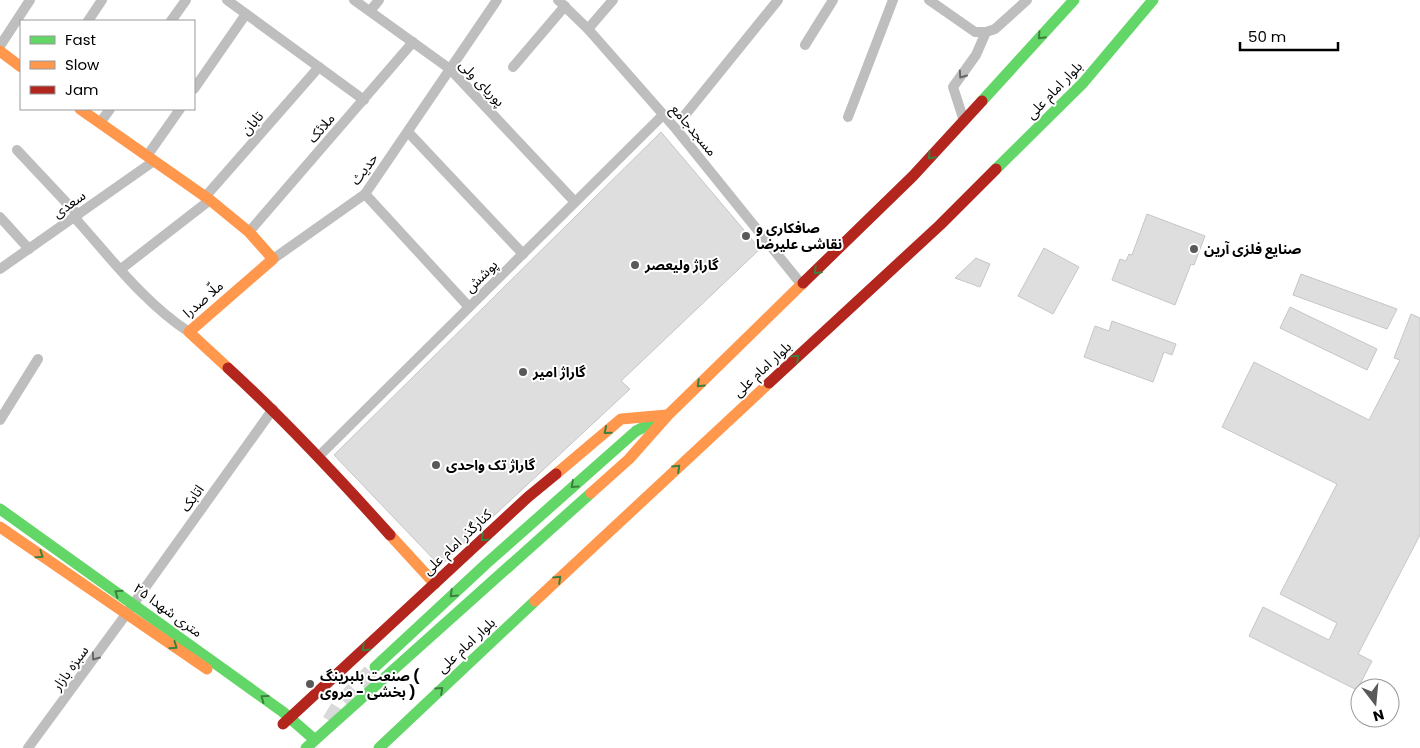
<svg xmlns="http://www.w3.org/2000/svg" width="1420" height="748" viewBox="0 0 1420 748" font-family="Poppins,'Noto Sans Arabic',sans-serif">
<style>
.building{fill:#dedede;stroke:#c6c6c6}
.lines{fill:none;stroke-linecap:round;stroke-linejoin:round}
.primary-tunnel{stroke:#d9d9d9;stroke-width:16;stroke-dasharray:16 8;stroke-linecap:butt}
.street{stroke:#bebebe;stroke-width:10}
.fast{stroke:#63d668;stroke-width:11}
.slow{stroke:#ff974d;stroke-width:11}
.jam{stroke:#b3261e;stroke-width:11}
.oneway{stroke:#3b803e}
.oneway2{stroke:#686868}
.poi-dot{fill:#595959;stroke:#fff;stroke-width:2}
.labels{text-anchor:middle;stroke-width:4;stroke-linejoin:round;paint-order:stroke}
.street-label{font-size:14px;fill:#000;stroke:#fff}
.poi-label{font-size:14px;font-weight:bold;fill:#000;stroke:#fff;text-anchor:start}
</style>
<rect width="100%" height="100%" fill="#fff"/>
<g class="building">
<polygon points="661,132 760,249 621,381 630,389 440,566 334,455"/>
<polygon points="1147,214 1205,236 1194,265 1191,264 1175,305 1112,280 1120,259 1126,261 1129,254 1132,255"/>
<polygon points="1044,248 1079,267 1053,314 1018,296"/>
<polygon points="976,258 990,264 980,287 955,278"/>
<polygon points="1301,274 1397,309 1387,329 1293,295"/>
<polygon points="1290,307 1377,349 1367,370 1280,328"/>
<polygon points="1411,314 1420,318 1420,535 1358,654 1372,661 1357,690 1249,636 1263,607 1329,640 1337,623 1280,594 1337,484 1222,427 1254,362 1369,420 1400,360 1394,358"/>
<polygon points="1112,321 1176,344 1172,355 1164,352 1153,382 1084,357 1095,326 1109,331"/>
</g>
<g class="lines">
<polyline class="primary-tunnel" points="330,721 339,706 375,667"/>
<g class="street">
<polyline points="227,0 364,100"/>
<polyline points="354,0 450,69 575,202"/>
<polyline points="558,0 588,29 676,129 802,285"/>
<polyline points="929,0 975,32 986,32 995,29 1027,0"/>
<polyline points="370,11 379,0"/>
<polyline points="88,21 102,0"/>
<polyline points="171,21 186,0"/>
<polyline points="588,29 613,0"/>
<polyline points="805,45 833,0"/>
<polyline points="0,46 30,0"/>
<polyline points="513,67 565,6"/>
<polyline points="194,89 246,14"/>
<polyline points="685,115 778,0"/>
<polyline points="848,117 893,0"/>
<polyline points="964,121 953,87 976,55 986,32"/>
<polyline points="100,123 110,109"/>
<polyline points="408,132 523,254"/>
<polyline points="17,150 78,215"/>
<polyline points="147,156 180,109"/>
<polyline points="365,194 469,307"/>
<polyline points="205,197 319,67"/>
<polyline points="0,217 29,249"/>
<path d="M 74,217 C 110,257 144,303 189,332"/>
<polyline points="249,232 413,42"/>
<polyline points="273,259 365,194 497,0"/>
<polyline points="0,269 154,161"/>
<polyline points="121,269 210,200"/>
<polyline points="0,420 38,359"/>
<polyline points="319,456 663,115"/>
<polyline points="28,748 127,613 273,409"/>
</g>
<g class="fast">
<polyline points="982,101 1074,0"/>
<polyline points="996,169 1083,83 1153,0"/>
<polyline points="0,509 283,712 315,740"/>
<polyline points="375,667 487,563 636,431 664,417"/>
<polyline points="306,748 591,493"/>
<polyline points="379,748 535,601"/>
</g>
<g class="slow">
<polyline points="0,51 21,67"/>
<polyline points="80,109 210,200 249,232 273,259 189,332 228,368"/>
<polyline points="556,474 621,419 667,415"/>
<polyline points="591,493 629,459 668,415 803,283"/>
<polyline points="0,527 207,669"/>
<polyline points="390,535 435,584"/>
<polyline points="535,601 769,383"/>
</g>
<g class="jam">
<polyline points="803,283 913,176 982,101"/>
<path d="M 228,368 C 286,421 338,477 390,535"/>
<polyline points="769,383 940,225 996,169"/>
<polyline points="283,724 528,497 556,474"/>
</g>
</g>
<defs><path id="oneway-chevron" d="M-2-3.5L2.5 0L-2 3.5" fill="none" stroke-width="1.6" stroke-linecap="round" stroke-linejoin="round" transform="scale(1.25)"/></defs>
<g class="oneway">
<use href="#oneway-chevron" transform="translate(1041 36) rotate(133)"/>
<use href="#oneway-chevron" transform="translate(931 156) rotate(133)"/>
<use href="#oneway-chevron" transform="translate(817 271) rotate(135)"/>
<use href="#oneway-chevron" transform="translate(796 358) rotate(-43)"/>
<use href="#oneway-chevron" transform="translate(700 384) rotate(136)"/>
<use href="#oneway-chevron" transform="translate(607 431) rotate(140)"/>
<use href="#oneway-chevron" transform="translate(677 468) rotate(-43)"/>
<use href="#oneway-chevron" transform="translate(574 485) rotate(138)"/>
<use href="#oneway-chevron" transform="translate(484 538) rotate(137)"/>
<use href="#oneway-chevron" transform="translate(40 555) rotate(34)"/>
<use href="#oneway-chevron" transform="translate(558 579) rotate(-43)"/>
<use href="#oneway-chevron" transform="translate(118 593) rotate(-145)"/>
<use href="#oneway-chevron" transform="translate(453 594) rotate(136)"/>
<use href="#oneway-chevron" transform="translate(174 646) rotate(35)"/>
<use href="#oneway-chevron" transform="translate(365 648) rotate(137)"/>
<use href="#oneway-chevron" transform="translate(440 690) rotate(-42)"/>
<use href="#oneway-chevron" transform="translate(264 698) rotate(-144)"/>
</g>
<g class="oneway2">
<use href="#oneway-chevron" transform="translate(962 75) rotate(125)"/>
<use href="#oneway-chevron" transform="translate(95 657) rotate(126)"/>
</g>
<g class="poi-dot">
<circle cx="746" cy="236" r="5"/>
<circle cx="1194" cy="249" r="5"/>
<circle cx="635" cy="265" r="5"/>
<circle cx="523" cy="372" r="5"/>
<circle cx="436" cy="465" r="5"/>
<circle cx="310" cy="684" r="5"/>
</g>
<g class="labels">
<g class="street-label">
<text transform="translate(482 83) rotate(46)" y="5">پوریای ولی</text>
<text transform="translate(1054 90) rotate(-46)" y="5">بلوار امام علی</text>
<text transform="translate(252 123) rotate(-49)" y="5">تابان</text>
<text transform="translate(321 128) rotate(-49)" y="5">ملائک</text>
<text transform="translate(694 130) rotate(50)" y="5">مسجدجامع</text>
<text transform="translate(364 169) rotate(-53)" y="5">حدیث</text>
<text transform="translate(69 204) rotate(-35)" y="5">سعدی</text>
<text transform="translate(481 276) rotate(-45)" y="5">پوشش</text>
<text transform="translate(203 299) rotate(-41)" y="5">ملّا صدرا</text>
<text transform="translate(762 369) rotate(-43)" y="5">بلوار امام علی</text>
<text transform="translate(192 498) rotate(-54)" y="5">اتابک</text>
<text transform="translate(457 542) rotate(-43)" y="5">کنارگذر امام علی</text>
<text transform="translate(168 610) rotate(36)" y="5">۲۵ متری شهدا</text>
<text transform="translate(466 645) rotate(-43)" y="5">بلوار امام علی</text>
<text transform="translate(70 668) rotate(-54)" y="5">سبزه بازار</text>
</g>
<g class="poi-label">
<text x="756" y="233">صافکاری و<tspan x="756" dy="16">نقاشی عليرضا</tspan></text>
<text x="1204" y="254">صنایع فلزی آرین</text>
<text x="645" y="270">گاراژ ولیعصر</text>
<text x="533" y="377">گاراژ امیر</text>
<text x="446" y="470">گاراژ تک واحدی</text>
<text x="320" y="681">صنعت بلبرینگ (<tspan x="320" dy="16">بخشی - مروی )</tspan></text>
</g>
</g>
<rect x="20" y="20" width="175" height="90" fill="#ffffff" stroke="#999999"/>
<rect x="30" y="36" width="25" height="8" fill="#63d668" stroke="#999999"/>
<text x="65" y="45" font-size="15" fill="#000000">Fast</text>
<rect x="30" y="61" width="25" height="8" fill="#ff974d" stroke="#999999"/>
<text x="65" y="70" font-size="15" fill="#000000">Slow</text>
<rect x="30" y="86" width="25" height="8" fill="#b3261e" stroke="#999999"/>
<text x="65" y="95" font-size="15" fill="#000000">Jam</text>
<g transform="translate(1375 703) rotate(164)"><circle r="24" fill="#ffffff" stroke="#999999"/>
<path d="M0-4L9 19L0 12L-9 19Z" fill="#595959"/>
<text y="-8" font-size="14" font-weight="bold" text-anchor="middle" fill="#000000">N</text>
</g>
<path d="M1240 42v8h98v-8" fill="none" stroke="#000000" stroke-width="2.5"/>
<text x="1248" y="42" font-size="15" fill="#000000" stroke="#ffffff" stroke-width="4" paint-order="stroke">50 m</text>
</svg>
